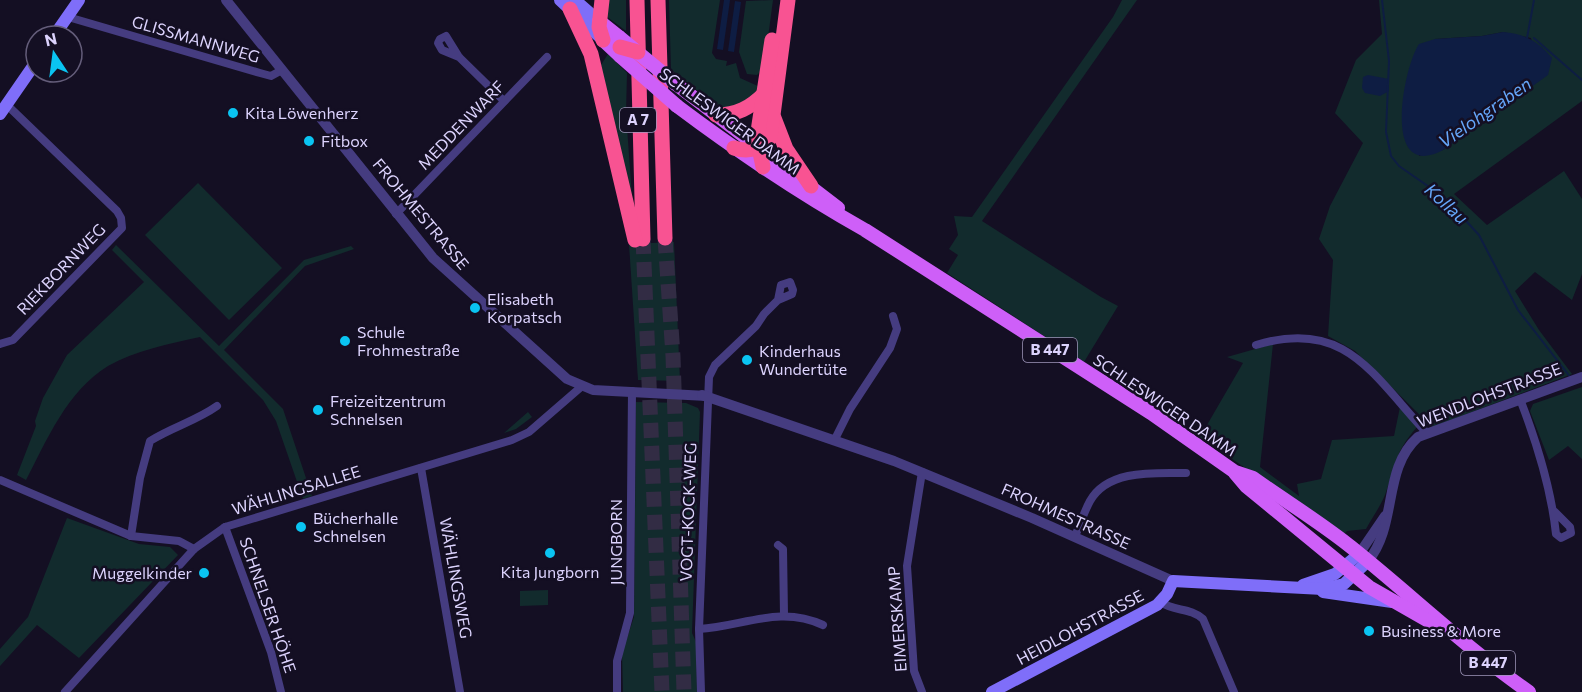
<svg xmlns="http://www.w3.org/2000/svg" width="1582" height="692" viewBox="0 0 1582 692" font-family="Commissioner,sans-serif">
<style>
.green{fill:#122b2d;fill-rule:evenodd}
.water{fill:#0e1d43}
.lines{fill:none;stroke-linecap:round;stroke-linejoin:round}
.stream{stroke:#0e1d43;stroke-width:2}
.motorway-tunnel{stroke:#322c44;stroke-width:15;stroke-dasharray:15 8;stroke-linecap:butt}
.minor{stroke:#453c80;stroke-width:8}
.tertiary{stroke:#453c80;stroke-width:10}
.secondary{stroke:#7f6ef9;stroke-width:12}
.primary{stroke:#ce5ff8;stroke-width:14}
.motorway{stroke:#f85392;stroke-width:15}
.primary-bridge{stroke:#ce5ff8;stroke-width:14}
.motorway-bridge{stroke:#f85392;stroke-width:15}
.poi-dot{fill:#0ac4f2;stroke:#140f23;stroke-width:2}
.labels{text-anchor:middle;stroke-width:5;stroke-linejoin:round;paint-order:stroke}
.shield{fill:#140f23;stroke:#a098bc;stroke-width:1.5}
.shield-label{font-size:15px;font-weight:bold;fill:#dcd3fd}
.street-label{font-size:16px;fill:#dcd3fd;stroke:#140f23}
.poi-label{font-size:16px;fill:#dcd3fd;stroke:#140f23;text-anchor:start}
.water-label{font-size:18px;font-style:italic;fill:#65a6f9;stroke:#140f23}
</style>
<rect width="100%" height="100%" fill="#140f23"/>
<g class="green">
<polygon points="608,0 626,0 626,31 606,16"/>
<polygon points="669,0 720,0 712,53 716,59 727,61 726,66 736,63 740,78 760,87 745,105 723,108 717,106 671,70"/>
<polygon points="773,0 764,68 757,75 747,74 739,52 746,1"/>
<polygon points="1122,0 1137,0 982,221 1101,297 1118,306 1084,362 947,273 958,255 949,249 958,235 954,216 972,217 1113,17"/>
<path d="M 1379,0 L 1582,0 L 1582,101 L 1454,194 L 1487,225 L 1564,171 L 1582,199 L 1582,274 L 1572,300 L 1535,272 L 1515,291 L 1539,330 L 1572,374 L 1432,427 L 1355,351 L 1328,336 L 1333,260 L 1319,239 L 1330,206 L 1363,143 L 1335,113 L 1356,60 L 1382,34 ZM 1503,32 L 1531,38 L 1540,80 L 1443,150 L 1419,156 L 1435,39 L 1482,36 Z"/>
<polygon points="608,54 627,73 626,113 633,211 601,65"/>
<polygon points="198,183 282,268 229,320 145,235"/>
<polygon points="674,242 680,381 638,380 629,244"/>
<path d="M 116,245 L 219,346 L 304,260 L 351,246 L 354,249 L 305,266 L 224,350 L 283,409 L 312,496 L 303,499 L 276,421 L 263,400 L 200,337 C 169,344 136,350 108,366 C 67,391 47,440 26,480 L 17,475 L 36,426 L 35,421 L 43,398 L 67,355 L 144,282 L 112,250 Z"/>
<path d="M 1273,344 L 1260,467 L 1299,496 L 1297,484 L 1321,479 L 1332,440 L 1394,436 L 1400,407 L 1417,427 C 1394,453 1396,465 1385,495 C 1380,507 1372,518 1366,529 L 1347,531 L 1343,535 L 1200,437 L 1243,363 L 1227,357 Z"/>
<polygon points="1582,387 1582,459 1568,446 1549,460 1530,411 1533,404"/>
<polygon points="636,402 686,403 698,408 700,412 692,633 696,642 697,692 623,692 622,653 634,617"/>
<polygon points="528,412 532,417 516,429 504,433"/>
<polygon points="67,518 139,544 170,547 178,555 79,658 37,625 0,666 0,649 28,617"/>
<polygon points="548,590 548,605 520,606 520,591"/>
</g>
<g class="water">
<polygon points="724,0 730,0 723,50 717,49"/>
<polygon points="735,1 741,2 734,52 728,51"/>
<path d="M 1503,32 C 1525,34 1538,41 1552,58 L 1548,75 L 1443,150 C 1381,183 1403,68 1419,44 L 1435,39 L 1482,36 Z"/>
<polygon points="1368,75 1389,79 1389,91 1380,96 1365,93 1362,88 1363,77"/>
</g>
<g class="lines">
<g class="stream">
<polyline points="1382,0 1389,61 1386,132 1391,156 1399,166 1445,198 1479,235 1518,310 1571,378"/>
<polyline points="1527,38 1534,0"/>
<polyline points="1534,38 1582,80"/>
</g>
<g class="motorway-tunnel">
<polyline points="665,238 673,356 684,692"/>
<polyline points="643,239 662,692"/>
</g>
<g class="minor">
<polyline points="68,17 260,73 271,76 282,70"/>
<polyline points="459,57 442,50 438,43 440,39 446,36 459,57 504,101"/>
<polyline points="396,214 547,57"/>
<polyline points="0,344 13,340 122,228 121,218 117,211 7,105"/>
<path d="M 1256,345 C 1345,318 1372,374 1426,432"/>
<path d="M 1520,399 C 1537,443 1551,487 1556,534 L 1561,538 L 1571,533 L 1570,527 L 1555,512"/>
<polyline points="835,439 850,409 890,348 897,329 893,316"/>
<polyline points="421,468 460,692"/>
<polyline points="0,480 131,536 179,541 194,549"/>
<polyline points="225,527 271,652 281,692"/>
<path d="M 131,536 L 140,478 L 150,441 C 172,427 196,421 217,406"/>
<path d="M 1075,536 C 1080,525 1084,512 1090,501 C 1108,469 1155,473 1186,473"/>
<polyline points="778,545 783,549 784,615"/>
<path d="M 1161,602 C 1174,612 1190,607 1203,619 L 1234,692"/>
<path d="M 699,629 C 744,626 780,605 823,625"/>
<polyline points="65,692 194,549 225,527 512,440 529,432 581,387"/>
<polyline points="617,692 617,661 630,613 632,391"/>
<polyline points="701,692 699,629 709,377 715,365 756,326 764,314 778,300 781,285 790,282 793,290 792,294 778,300"/>
<polyline points="922,692 914,671 907,566 922,472"/>
</g>
<g class="tertiary">
<polyline points="226,0 433,258 567,379 593,390 707,396"/>
<polyline points="702,395 894,461 1032,518 1173,581"/>
<polyline points="1359,554 1385,516"/>
<path d="M 1368,561 C 1398,525 1382,469 1418,437 L 1582,377"/>
</g>
<g class="secondary">
<polyline points="560,0 603,40"/>
<polyline points="575,0 599,21"/>
<polyline points="54,36 79,0"/>
<polyline points="0,114 36,62"/>
<polyline points="1303,585 1335,574 1359,554"/>
<polyline points="1323,592 1392,602"/>
<polyline points="992,692 1157,605 1167,594 1173,581 1323,589 1344,584 1368,561"/>
</g>
<g class="primary">
<polyline points="599,21 619,37"/>
<polyline points="603,40 620,56"/>
<polyline points="676,84 838,208"/>
<path d="M 677,106 C 737,151 799,193 865,230 L 1151,413 L 1235,472 L 1253,478 C 1285,501 1320,522 1351,547 C 1411,595 1466,648 1529,692"/>
<polyline points="1235,473 1246,486 1369,587 1439,627"/>
</g>
<g class="motorway">
<polyline points="602,0 599,27 603,40"/>
<polyline points="637,0 643,239"/>
<polyline points="658,0 665,238"/>
<polyline points="570,9 591,54 635,240"/>
<path d="M 716,115 C 737,115 750,108 765,93"/>
<polyline points="774,118 786,149 811,186"/>
<path d="M 734,148 C 747,152 762,150 770,138 L 788,0"/>
<polyline points="763,167 757,138 772,40"/>
</g>
<g class="primary-bridge">
<polyline points="619,37 676,84"/>
<polyline points="620,56 677,106"/>
</g>
<polyline class="motorway-bridge" points="620,47 638,52"/>
</g>
<g class="poi-dot">
<circle cx="233" cy="113" r="6"/>
<circle cx="309" cy="141" r="6"/>
<circle cx="475" cy="308" r="6"/>
<circle cx="345" cy="341" r="6"/>
<circle cx="747" cy="360" r="6"/>
<circle cx="318" cy="410" r="6"/>
<circle cx="301" cy="527" r="6"/>
<circle cx="550" cy="553" r="6"/>
<circle cx="204" cy="573" r="6"/>
<circle cx="1369" cy="631" r="6"/>
</g>
<g class="labels">
<g class="shield">
<rect x="620" y="108" width="36" height="24" rx="4.5"/>
<rect x="1023" y="338" width="54" height="24" rx="4.5"/>
<rect x="1461" y="651" width="54" height="24" rx="4.5"/>
</g>
<g class="shield-label">
<text x="638" y="125">A 7</text>
<text x="1050" y="355">B 447</text>
<text x="1488" y="668">B 447</text>
</g>
<g class="street-label">
<text transform="translate(196 39) rotate(16)" y="6">GLISSMANNWEG</text>
<text transform="translate(730 121) rotate(36)" y="6">SCHLESWIGER DAMM</text>
<text transform="translate(461 125) rotate(-46)" y="6">MEDDENWARF</text>
<text transform="translate(421 214) rotate(50)" y="6">FROHMESTRASSE</text>
<text transform="translate(61 269) rotate(-46)" y="6">RIEKBORNWEG</text>
<text transform="translate(1489 395) rotate(-21)" y="6">WENDLOHSTRASSE</text>
<text transform="translate(1165 405) rotate(34)" y="6">SCHLESWIGER DAMM</text>
<text transform="translate(296 490) rotate(-17)" y="6">WÄHLINGSALLEE</text>
<text transform="translate(688 512) rotate(-88)" y="6">VOGT-KOCK-WEG</text>
<text transform="translate(1066 516) rotate(24)" y="6">FROHMESTRASSE</text>
<text transform="translate(616 542) rotate(-90)" y="6">JUNGBORN</text>
<text transform="translate(456 578) rotate(80)" y="6">WÄHLINGSWEG</text>
<text transform="translate(268 605) rotate(71)" y="6">SCHNELSER HÖHE</text>
<text transform="translate(897 619) rotate(-94)" y="6">EIMERSKAMP</text>
<text transform="translate(1080 627) rotate(-28)" y="6">HEIDLOHSTRASSE</text>
</g>
<g class="poi-label">
<text x="245" y="119">Kita Löwenherz</text>
<text x="321" y="147">Fitbox</text>
<text x="487" y="305">Elisabeth<tspan x="487" dy="18">Korpatsch</tspan></text>
<text x="357" y="338">Schule<tspan x="357" dy="18">Frohmestraße</tspan></text>
<text x="759" y="357">Kinderhaus<tspan x="759" dy="18">Wundertüte</tspan></text>
<text x="330" y="407">Freizeitzentrum<tspan x="330" dy="18">Schnelsen</tspan></text>
<text x="313" y="524">Bücherhalle<tspan x="313" dy="18">Schnelsen</tspan></text>
<text x="550" y="578" text-anchor="middle">Kita Jungborn</text>
<text x="192" y="579" text-anchor="end">Muggelkinder</text>
<text x="1381" y="637">Business &amp; More</text>
</g>
<g class="water-label">
<text transform="translate(1485 113) rotate(-35)" y="6">Vielohgraben</text>
<text transform="translate(1446 204) rotate(42)" y="6">Kollau</text>
</g>
</g>
<g transform="translate(54 54) rotate(347)"><circle r="28" fill="#140f23" stroke="#645d7a" stroke-width="1.5"/>
<path d="M0-4.5L10 22L0 15L-10 22Z" fill="#0ac4f2"/>
<text y="-9" font-size="16" font-weight="bold" text-anchor="middle" fill="#dcd3fd">N</text>
</g>
</svg>
